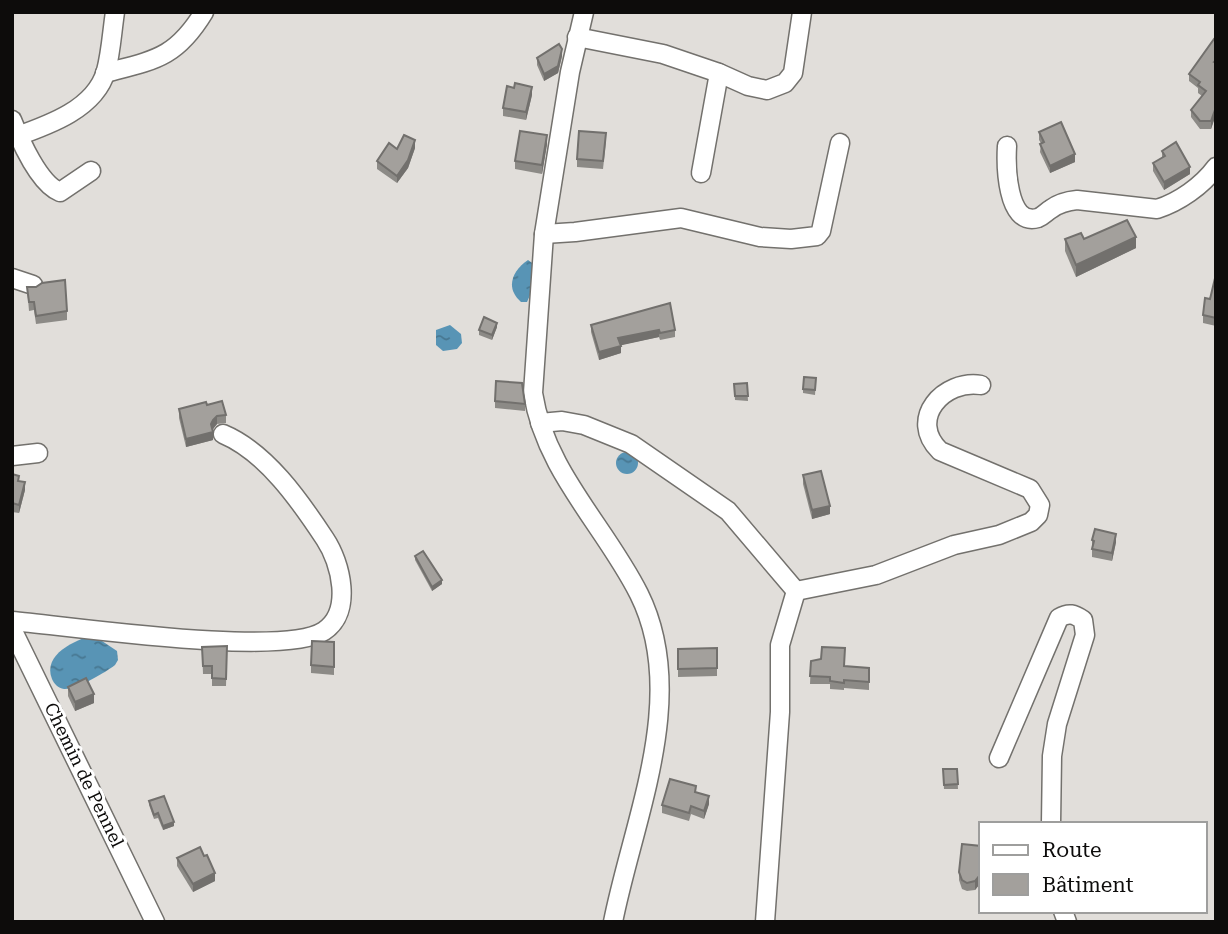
<svg xmlns="http://www.w3.org/2000/svg" width="1228" height="934" viewBox="0 0 1228 934" font-family="'Roboto Serif',serif">
<style>
.water{fill:url(#water-ripples)}
.lines{fill:none;stroke-linecap:round;stroke-linejoin:round}
.minor-casing{stroke:#73716d;stroke-width:21}
.minor{stroke:#fff;stroke-width:18}
.wall{fill:#8c8a86}
.shaded-wall{fill:#72706d}
.building{fill:#a3a09c;stroke:#72706d;stroke-width:2}
.labels{text-anchor:middle;stroke-width:6;stroke-linejoin:round;paint-order:stroke}
.street-label{font-size:18px;fill:#0d0c0b;stroke:#fff}
</style>
<defs>
<pattern id="water-ripples" width="26" height="14" patternUnits="userSpaceOnUse" patternTransform="scale(1.75)"><rect width="26" height="14" fill="#5894b5"/><path d="M2 4q2-2 4 0t4 0M15 11q2-2 4 0t4 0" fill="none" stroke="#477791"/></pattern>
</defs>
<rect width="100%" height="100%" fill="#e1deda"/>
<g class="water">
<path d="M 528,260 L 535,265 L 534,286 L 527,302 L 521,302 C 505,288 512,271 528,260 Z"/>
<polygon points="450,325 461,334 462,343 457,349 443,351 436,345 436,330"/>
<circle cx="627" cy="463" r="11"/>
<path d="M 93,635 L 117,651 L 118,660 L 115,665 C 106,672 76,690 64,689 C 58,688 54,684 52,679 C 42,654 76,640 93,635 Z"/>
</g>
<g class="lines">
<defs>
<g id="minor">
<path d="M 584,12 L 570,72 L 544,234 L 533,393 C 545,471 605,526 639,594 C 690,696 633,820 613,922"/>
<polyline points="577,37 663,54 719,73 748,86 767,90 785,83 793,73 802,12"/>
<path d="M 105,73 C 155,60 176,58 204,12"/>
<path d="M 12,120 C 20,140 39,184 60,192 L 91,171"/>
<path d="M 12,138 C 46,126 95,110 106,71 C 111,52 112,32 115,12"/>
<path d="M 1007,146 C 1006,163 1006,227 1038,218 C 1043,216 1046,212 1051,209 C 1059,203 1067,201 1077,200 L 1157,209 C 1179,202 1202,186 1216,167"/>
<polyline points="701,173 719,73"/>
<polyline points="544,234 575,232 681,218 760,237 791,239 817,236 821,231 840,143"/>
<polyline points="12,278 33,285"/>
<polyline points="540,423 562,421 584,425 631,444 728,511 796,591"/>
<polyline points="12,456 38,453"/>
<path d="M 796,591 L 876,575 L 954,545 L 999,535 L 1031,522 L 1038,515 L 1040,505 L 1030,489 L 940,451 C 907,419 944,379 981,385"/>
<path d="M 12,621 C 70,626 283,658 324,631 C 353,612 341,563 325,539 C 300,501 266,452 223,434"/>
<polyline points="12,629 155,922"/>
<path d="M 999,758 L 1059,618 C 1069,612 1074,614 1083,620 L 1085,635 L 1057,724 L 1052,756 L 1051,824"/>
<polyline points="1063,911 1067,922"/>
<polyline points="765,922 780,712 780,645 796,591"/>
</g>
</defs>
<use href="#minor" class="minor-casing"/>
<use href="#minor" class="minor"/>
</g>
<g class="wall">
<polygon points="1214,39 1215,116 1211,129 1200,129 1191,117 1191,110 1202,96 1198,93 1198,88 1189,81 1189,74"/>
<polygon points="562,56 558,73 544,81 537,65 537,58"/>
<polygon points="532,95 526,120 503,116 503,108"/>
<polygon points="1039,132 1075,162 1050,173 1040,152 1041,143 1039,140"/>
<polygon points="606,141 603,169 577,167 577,159"/>
<polygon points="547,144 542,174 515,169 515,161"/>
<polygon points="415,148 408,168 397,183 377,169 377,161 397,149"/>
<polygon points="1162,151 1190,174 1164,190 1153,171 1153,163 1162,158"/>
<polygon points="1065,239 1136,248 1076,277 1065,251"/>
<polygon points="1216,274 1216,326 1203,323 1203,315 1210,299"/>
<polygon points="27,287 67,311 67,320 36,324 34,310 29,311"/>
<polygon points="591,325 675,330 675,337 660,340 659,337 620,345 621,353 599,360 591,332"/>
<polygon points="497,327 492,340 479,335 479,330"/>
<polygon points="816,378 815,395 803,393 803,389"/>
<polygon points="747,383 748,401 735,400 734,384"/>
<polygon points="495,401 525,404 525,411 495,408"/>
<polygon points="207,405 226,415 226,423 217,424 213,428 213,440 186,447 179,418 179,409"/>
<polygon points="12,474 19,481 25,490 19,513 12,512"/>
<polygon points="803,475 830,514 812,519 803,484"/>
<polygon points="1092,540 1116,542 1112,561 1092,557"/>
<polygon points="415,556 442,584 432,591 415,560"/>
<polygon points="334,642 334,675 311,673 311,665"/>
<polygon points="227,646 226,686 212,686 212,674 203,674 202,647"/>
<polygon points="717,648 717,676 678,677 678,649"/>
<polygon points="811,661 844,666 869,668 869,690 844,688 844,690 830,689 830,684 810,684"/>
<polygon points="68,687 94,703 75,711 68,696"/>
<polygon points="943,769 957,769 958,789 944,789"/>
<polygon points="696,792 709,804 704,819 691,814 689,821 662,813 662,805"/>
<polygon points="149,801 174,826 163,830 158,818 154,819 149,805"/>
<polygon points="981,846 981,873 979,885 975,890 967,891 962,889 959,880 959,872"/>
<polygon points="177,858 215,881 193,892 177,866"/>
</g>
<g class="shaded-wall">
<polygon points="562,49 562,56 558,73 544,81 544,74"/>
<polygon points="532,87 532,95 526,120 526,112"/>
<polygon points="1216,107 1216,115 1211,129 1211,121"/>
<polygon points="547,135 547,144 542,174 542,165"/>
<polygon points="415,140 415,148 408,168 397,183 397,176"/>
<polygon points="1075,154 1075,162 1050,173 1050,166"/>
<polygon points="1190,167 1190,174 1164,190 1164,182"/>
<polygon points="1136,237 1136,248 1076,277 1076,265"/>
<polygon points="497,323 497,327 492,340 492,335"/>
<polygon points="659,330 659,337 618,346 618,338"/>
<polygon points="621,346 621,353 599,360 599,352"/>
<polygon points="217,416 217,424 211,432 213,432 213,440 186,447 186,439 211,424 213,420"/>
<polygon points="25,482 25,490 19,513 19,505"/>
<polygon points="830,506 830,514 812,519 812,510"/>
<polygon points="1116,534 1116,542 1112,561 1112,553"/>
<polygon points="442,580 442,584 432,591 432,587"/>
<polygon points="94,694 94,703 75,711 75,702"/>
<polygon points="709,796 709,804 704,819 704,811"/>
<polygon points="174,822 174,826 163,830 163,826"/>
<polygon points="981,865 979,885 975,890 975,881"/>
<polygon points="215,873 215,881 193,892 193,884"/>
</g>
<g class="building">
<polygon points="1214,39 1216,40 1216,60 1214,62 1216,63 1216,107 1211,121 1200,121 1191,110 1206,91 1198,85 1200,82 1189,74"/>
<polygon points="559,44 562,49 558,66 544,74 537,58"/>
<polygon points="515,83 532,87 526,112 503,108 507,86 514,88"/>
<polygon points="1061,122 1075,154 1050,166 1040,144 1044,142 1039,132"/>
<polygon points="520,131 547,135 542,165 515,161"/>
<polygon points="579,131 606,133 603,161 577,159"/>
<polygon points="404,135 415,140 408,160 397,176 377,161 389,143 397,149"/>
<polygon points="1176,142 1190,167 1164,182 1153,163 1165,156 1162,151"/>
<polygon points="1127,220 1136,237 1076,265 1065,239 1081,233 1084,239"/>
<polygon points="1216,274 1216,318 1203,315 1205,298 1210,299"/>
<polygon points="65,280 67,311 36,316 34,302 29,302 27,287 36,287 42,283"/>
<polygon points="670,303 675,330 660,333 659,330 618,338 621,346 599,352 591,325"/>
<polygon points="484,317 497,323 492,335 479,330"/>
<polygon points="804,377 816,378 815,390 803,389"/>
<polygon points="496,381 522,383 525,404 495,401"/>
<polygon points="747,383 748,396 735,396 734,384"/>
<polygon points="222,401 226,415 217,416 213,420 211,424 213,432 186,439 179,409 206,402 207,405"/>
<polygon points="821,471 830,506 812,510 803,475"/>
<polygon points="12,474 19,476 18,481 25,482 19,505 12,503"/>
<polygon points="1095,529 1116,534 1112,553 1092,549 1094,541 1092,540"/>
<polygon points="423,551 442,580 432,587 415,556"/>
<polygon points="312,641 334,642 334,667 311,665"/>
<polygon points="227,646 226,679 212,678 212,666 203,666 202,647"/>
<polygon points="822,647 845,648 844,666 869,668 869,682 844,680 844,683 830,681 830,677 810,676 811,661 821,659"/>
<polygon points="717,648 717,668 678,669 678,649"/>
<polygon points="86,678 94,694 75,702 68,687"/>
<polygon points="943,769 957,769 958,784 944,785"/>
<polygon points="670,779 696,786 695,792 709,796 704,811 691,806 689,813 662,805"/>
<polygon points="164,796 174,822 163,826 158,813 154,815 149,801"/>
<polygon points="962,844 981,846 981,865 979,876 975,881 967,883 962,880 959,872"/>
<polygon points="200,847 204,856 207,855 215,873 193,884 177,858"/>
</g>
<g class="labels">
<g class="street-label">
<text transform="translate(84 775) rotate(64)" y="6">Chemin de Pennel</text>
</g>
</g>
<rect width="1228" height="934" fill="none" stroke="#0d0c0b" stroke-width="28"/>
<rect x="979" y="822" width="228" height="91" fill="#ffffff" stroke="#9e9e9d" stroke-width="2"/>
<rect x="993" y="845" width="35" height="10" fill="#ffffff" stroke="#9e9e9d" stroke-width="2"/>
<text x="1042" y="857" font-size="21" fill="#0d0c0b">Route</text>
<rect x="993" y="874" width="35" height="21" fill="#a3a09c" stroke="#9e9e9d" stroke-width="2"/>
<text x="1042" y="892" font-size="21" fill="#0d0c0b">Bâtiment</text>
</svg>
